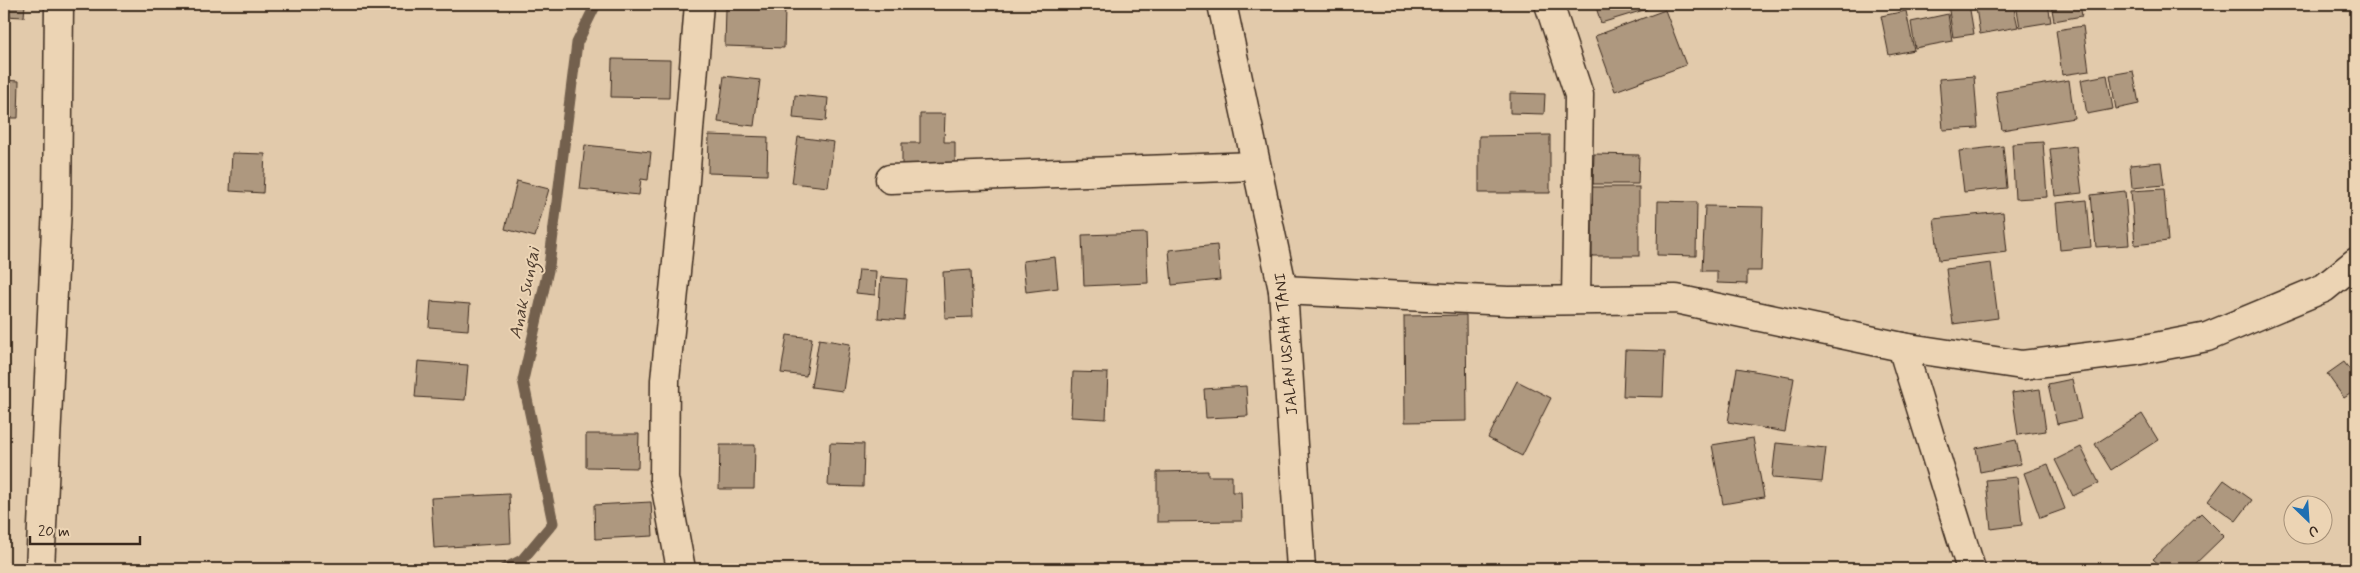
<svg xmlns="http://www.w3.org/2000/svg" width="2360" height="573" viewBox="0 0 2360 573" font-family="Mynerve,sans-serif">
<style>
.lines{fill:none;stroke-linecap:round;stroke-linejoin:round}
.stream{stroke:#73604d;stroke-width:11}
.building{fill:#ae987f;stroke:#3b2a1e}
.minor-casing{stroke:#3b2a1e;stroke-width:31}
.minor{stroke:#ecd4b4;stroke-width:28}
.labels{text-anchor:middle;stroke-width:4;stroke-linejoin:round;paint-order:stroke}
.street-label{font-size:16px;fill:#3b2a1e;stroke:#ecd4b4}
.water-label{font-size:18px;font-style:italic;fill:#524032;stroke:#ecd4b4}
</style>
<rect width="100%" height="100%" fill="#e2caab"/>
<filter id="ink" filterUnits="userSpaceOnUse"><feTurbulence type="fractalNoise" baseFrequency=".02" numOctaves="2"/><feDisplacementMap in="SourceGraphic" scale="10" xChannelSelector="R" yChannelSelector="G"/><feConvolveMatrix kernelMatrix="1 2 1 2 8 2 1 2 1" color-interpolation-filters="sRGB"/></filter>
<g filter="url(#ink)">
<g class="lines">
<polyline class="stream" points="504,569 522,560 553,523 523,380 549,266 577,43 596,4"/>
</g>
<g class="building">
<polygon points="4,4 25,4 24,17 4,16"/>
<polygon points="1595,4 1645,4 1647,9 1601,23"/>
<polygon points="1948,4 1969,4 1974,34 1953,37"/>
<polygon points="1997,4 2013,4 2018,27 1980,34 1976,8"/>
<polygon points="2016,4 2048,4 2051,22 2020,27"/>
<polygon points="2051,4 2080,4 2082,16 2054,21"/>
<polygon points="726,8 785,9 784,48 725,46"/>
<polygon points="1665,10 1686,65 1615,91 1595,36"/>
<polygon points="1906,11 1914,50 1889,55 1881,16"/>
<polygon points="1948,14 1952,41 1915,48 1911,22"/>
<polygon points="2083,26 2089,71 2062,75 2056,30"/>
<polygon points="612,59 670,60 669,98 611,97"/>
<polygon points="2133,71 2139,104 2116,109 2110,75"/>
<polygon points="2107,75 2113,109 2087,114 2081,80"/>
<polygon points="724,76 760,80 754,126 718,122"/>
<polygon points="1974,76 1978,128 1943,130 1939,79"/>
<polygon points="4,80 19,81 18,118 4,118"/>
<polygon points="2069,80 2074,118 2002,130 1996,92"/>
<polygon points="1510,93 1545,94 1544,114 1510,113"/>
<polygon points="795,95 828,98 826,121 793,118"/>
<polygon points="920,114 945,114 944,142 955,142 955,172 902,172 902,143 920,143"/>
<polygon points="709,135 768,137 767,175 708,173"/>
<polygon points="1550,135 1550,193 1479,193 1479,136"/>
<polygon points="798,137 834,142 828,187 792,183"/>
<polygon points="2043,142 2047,197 2015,199 2012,144"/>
<polygon points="585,145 651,152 648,180 641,179 639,195 580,189"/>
<polygon points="2003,146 2007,188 1964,192 1959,151"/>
<polygon points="2076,146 2082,193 2055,196 2050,149"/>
<polygon points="232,153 265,154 263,193 230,191"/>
<polygon points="1594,154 1639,155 1638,184 1593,184"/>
<polygon points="2161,162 2164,185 2132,188 2130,165"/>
<polygon points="517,181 549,189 535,237 505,229"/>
<rect x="1592" y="187" width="47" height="69"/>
<polygon points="2164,189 2168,241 2135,245 2131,191"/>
<polygon points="2125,191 2129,245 2096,247 2091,195"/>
<polygon points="2087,200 2091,247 2060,250 2056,203"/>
<polygon points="1658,201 1697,202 1696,256 1657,255"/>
<polygon points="1705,206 1763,207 1761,271 1747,271 1747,284 1717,283 1717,271 1702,271"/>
<polygon points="2003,212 2007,252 1939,260 1934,219"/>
<polygon points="1146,233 1148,283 1084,286 1082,235"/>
<polygon points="1217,245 1220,280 1172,285 1169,250"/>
<polygon points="1055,257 1058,288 1026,292 1023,261"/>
<polygon points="1991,263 1998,318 1953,324 1946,269"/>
<polygon points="859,270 876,271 875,295 856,293"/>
<polygon points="971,270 973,317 945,318 943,272"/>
<polygon points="881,277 907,279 904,320 878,318"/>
<polygon points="431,301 470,304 468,330 429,327"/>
<polygon points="1466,315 1467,421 1405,422 1404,316"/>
<polygon points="787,335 812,338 806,376 781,373"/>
<polygon points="819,339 850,344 843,391 811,387"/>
<polygon points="1625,350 1665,351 1663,397 1623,396"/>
<polygon points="418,361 468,365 465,400 415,397"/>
<polygon points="2344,362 2356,378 2356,390 2344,398 2327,374"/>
<polygon points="1737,368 1794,378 1785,432 1728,422"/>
<polygon points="1073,372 1108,373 1106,419 1071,417"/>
<polygon points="2072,379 2081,419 2057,424 2048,384"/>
<polygon points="1517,381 1551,398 1522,456 1488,438"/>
<polygon points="1246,386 1248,416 1206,418 1204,389"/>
<polygon points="2040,389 2046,431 2018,435 2012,393"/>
<polygon points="2142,414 2158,440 2111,470 2095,444"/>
<polygon points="586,434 639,434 638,468 586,467"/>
<polygon points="1753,438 1764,497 1723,504 1712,445"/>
<polygon points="2016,440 2021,464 1980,472 1976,448"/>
<polygon points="830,443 864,444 863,487 828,486"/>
<polygon points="1776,443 1826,448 1822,482 1772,478"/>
<polygon points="720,445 755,445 754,489 719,489"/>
<polygon points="2081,447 2099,483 2073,496 2055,460"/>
<polygon points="2048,464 2065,509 2040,518 2024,473"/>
<polygon points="1208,471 1208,476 1232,476 1232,492 1241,492 1242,521 1157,522 1157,472"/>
<polygon points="2017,477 2022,525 1991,529 1986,480"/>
<polygon points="2224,480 2252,500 2236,521 2208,501"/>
<polygon points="509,494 511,543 434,548 431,498"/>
<polygon points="651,502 653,536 595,539 594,505"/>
<polygon points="2201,513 2224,536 2190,569 2164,569 2153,559"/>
<polygon points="1086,566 1087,569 1051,569"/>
<polygon points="720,567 767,569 719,569"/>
</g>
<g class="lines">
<defs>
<g id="minor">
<polyline points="1222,4 1283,290 1301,569"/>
<polyline points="1549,4 1579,95 1576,300"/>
<polyline points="890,179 1256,166"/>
<polyline points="1283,290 1508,301 1676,299 1902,347 2022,365 2135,351 2207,337 2324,288 2356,262"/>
<polyline points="1902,347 1971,569"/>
<polyline points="40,569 57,207 59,4"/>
<polyline points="681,569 664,478 665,380 684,193 699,4"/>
</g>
</defs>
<use href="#minor" class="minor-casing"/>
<use href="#minor" class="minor"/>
</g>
</g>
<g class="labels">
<g class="street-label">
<text transform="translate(1285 344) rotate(-95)" y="6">JALAN USAHA TANI</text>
</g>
<g class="water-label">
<text transform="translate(524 293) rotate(-78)" y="6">Anak sungai</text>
</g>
</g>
<rect width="2360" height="573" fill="none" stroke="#ecd4b4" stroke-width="20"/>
<rect x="10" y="10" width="2340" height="553" fill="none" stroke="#3b2a1e" stroke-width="2" filter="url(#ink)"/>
<g transform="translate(2308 520) rotate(155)"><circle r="24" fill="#ecd4b4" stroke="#a59078"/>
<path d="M0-4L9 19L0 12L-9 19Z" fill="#1f6fb2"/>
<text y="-8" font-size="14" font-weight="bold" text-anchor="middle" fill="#3b2a1e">U</text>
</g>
<path d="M30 536v8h110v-8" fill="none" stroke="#3b2a1e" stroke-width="2.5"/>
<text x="38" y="536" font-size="15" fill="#3b2a1e" stroke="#ecd4b4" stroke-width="4" paint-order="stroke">20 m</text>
</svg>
